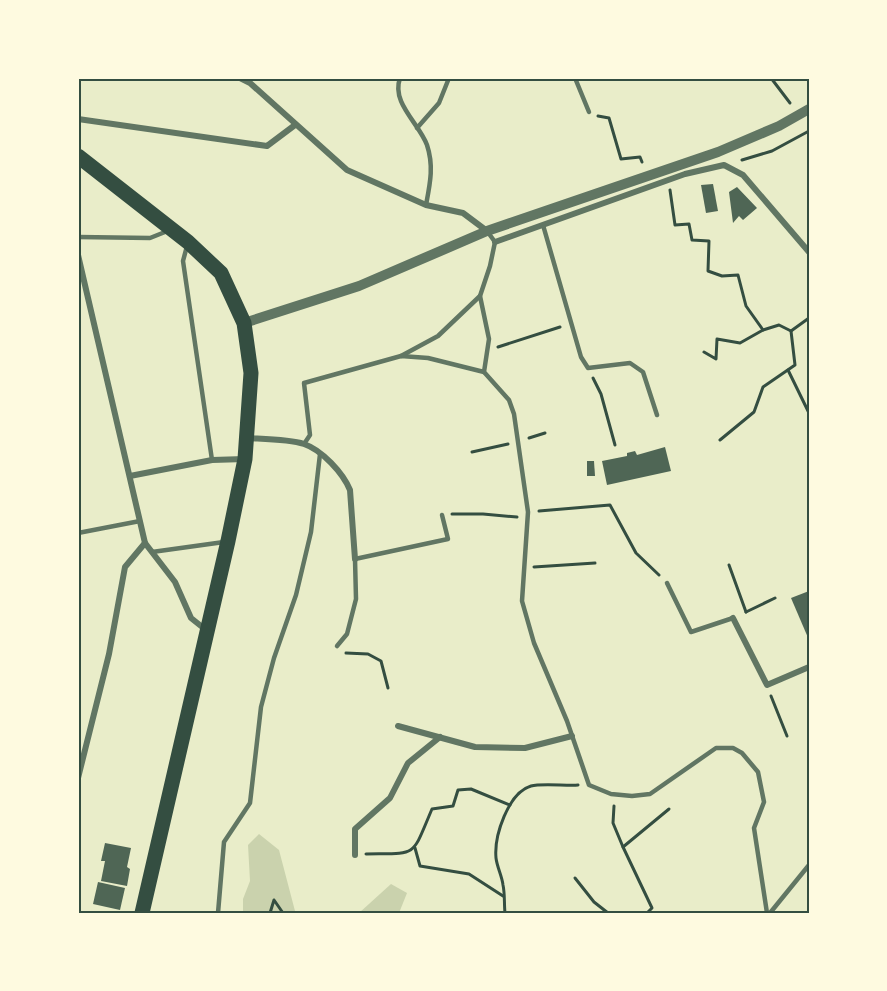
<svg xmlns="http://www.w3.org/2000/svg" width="887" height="991" viewBox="0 0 887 991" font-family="'Golos Text',sans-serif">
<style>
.green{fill:#cad2ad}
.building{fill:#4f6655}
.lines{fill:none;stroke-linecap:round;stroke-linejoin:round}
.path{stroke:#344e41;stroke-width:3}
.service{stroke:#617663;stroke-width:4.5}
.minor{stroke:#617663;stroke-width:6}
.tertiary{stroke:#617663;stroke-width:10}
.primary{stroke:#344e41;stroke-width:15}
.neatline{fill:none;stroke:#344e41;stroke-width:2}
</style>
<rect width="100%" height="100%" fill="#e9edc9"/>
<g class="green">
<polygon points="259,834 279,850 295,911 324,913 243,913 243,899 250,881 248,845"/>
<polygon points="391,884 407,893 399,913 359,913"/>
</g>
<g class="building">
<polygon points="713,184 718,211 706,213 701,185"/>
<polygon points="737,187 757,208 743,220 739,216 733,223 729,192"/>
<polygon points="665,447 671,471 607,485 602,461 627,456 627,453 635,451 637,455"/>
<polygon points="587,461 594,461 595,476 587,476"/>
<polygon points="809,591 809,640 791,598"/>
<polygon points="105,843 131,848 127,867 130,869 127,886 101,881 105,861 101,861"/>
<polygon points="98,882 125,888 120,910 93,904"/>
</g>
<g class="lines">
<g class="path">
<polyline points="771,78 790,103"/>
<polyline points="598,116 609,118 621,159 640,157 642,162"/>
<polyline points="742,160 772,151 809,131"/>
<polyline points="670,190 675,225 689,224 692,240 709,241 708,271 722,276 738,275 746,306 763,330"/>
<polyline points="498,347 560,327"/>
<polyline points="704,352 716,359 717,339 740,343 763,330 779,325 791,331"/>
<polyline points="788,370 809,413"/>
<polyline points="593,378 601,394 615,445"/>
<polyline points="529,438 545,433"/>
<polyline points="720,440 754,412 763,387 795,365 791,331 809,318"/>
<polyline points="472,452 508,444"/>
<polyline points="539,511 610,505 636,553 659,575"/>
<polyline points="452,514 483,514 517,517"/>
<polyline points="729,565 746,612"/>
<polyline points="534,567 595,563"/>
<polyline points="746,612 775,598"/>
<polyline points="346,653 368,654 381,661 388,688"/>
<polyline points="771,696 787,736"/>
<polyline points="614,806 613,823 623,847"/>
<polyline points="415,848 420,866 469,874 503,896"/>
<path d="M 366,854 C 419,853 411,858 432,809 L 453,806 L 458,790 L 471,789 L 510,805"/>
<polyline points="575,878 594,902 608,913"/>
<polyline points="270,913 274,900 283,913"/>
<path d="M 505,913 C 504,904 505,894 503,885 C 502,876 497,867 496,858 C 494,836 508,793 531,786 C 541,783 567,786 578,785"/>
<polyline points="647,913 652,908 623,847 669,809"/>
</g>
<g class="service">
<path d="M 400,78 C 391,103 419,123 427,145 C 434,166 430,184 426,205"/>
<polyline points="575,78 589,112"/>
<polyline points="417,128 439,103 449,78"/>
<polyline points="543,225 581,357 588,368 630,363 643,372 657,415"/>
<polyline points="487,231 495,242 490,266 480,296 489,339 484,372 509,400 514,414 528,512 522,601 534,643 567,721 589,785 611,794 632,796 650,794 716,748 733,748 742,753 758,772 764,802 754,828 767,913"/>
<polyline points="78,237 150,238 170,230"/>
<polyline points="187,246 183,261 212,460"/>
<polyline points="401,356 438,336 480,296"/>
<polyline points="304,444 310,435 304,383 401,356 428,358 484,372"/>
<polyline points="78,533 140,521"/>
<polyline points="152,552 224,542"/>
<polyline points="667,583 691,632 733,618"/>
<polyline points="337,646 347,634 356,599 355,559 448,539 442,515"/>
<polyline points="218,913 224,842 250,803 261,707 274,658 296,595 311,532 320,454"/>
<polyline points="770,913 809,865"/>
</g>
<g class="minor">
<polyline points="240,78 250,83 347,170 426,205 463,213 487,231"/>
<polyline points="78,119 267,146 295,125"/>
<polyline points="495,242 685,174 724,165 743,175 809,252"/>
<polyline points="78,255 145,543 175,582 191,618 206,630"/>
<path d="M 246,438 C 262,439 289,439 304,444 C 322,450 343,473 350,490 L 355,559"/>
<polyline points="130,476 212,460 245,459"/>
<polyline points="733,618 767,685 809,667"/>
<polyline points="398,726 475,747 525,748 572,736"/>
<polyline points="78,778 109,654 125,567 145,543"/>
<polyline points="355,855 355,829 390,798 408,763 440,737"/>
</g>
<polyline class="tertiary" points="244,323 359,286 487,231 718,152 779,126 809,109"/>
<polyline class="primary" points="78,156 188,242 221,273 244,323 251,373 245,459 228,541 142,913"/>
</g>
<rect width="887" height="991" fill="none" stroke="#fefae0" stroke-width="159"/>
<rect x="80" y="80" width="728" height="832" class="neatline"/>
</svg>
